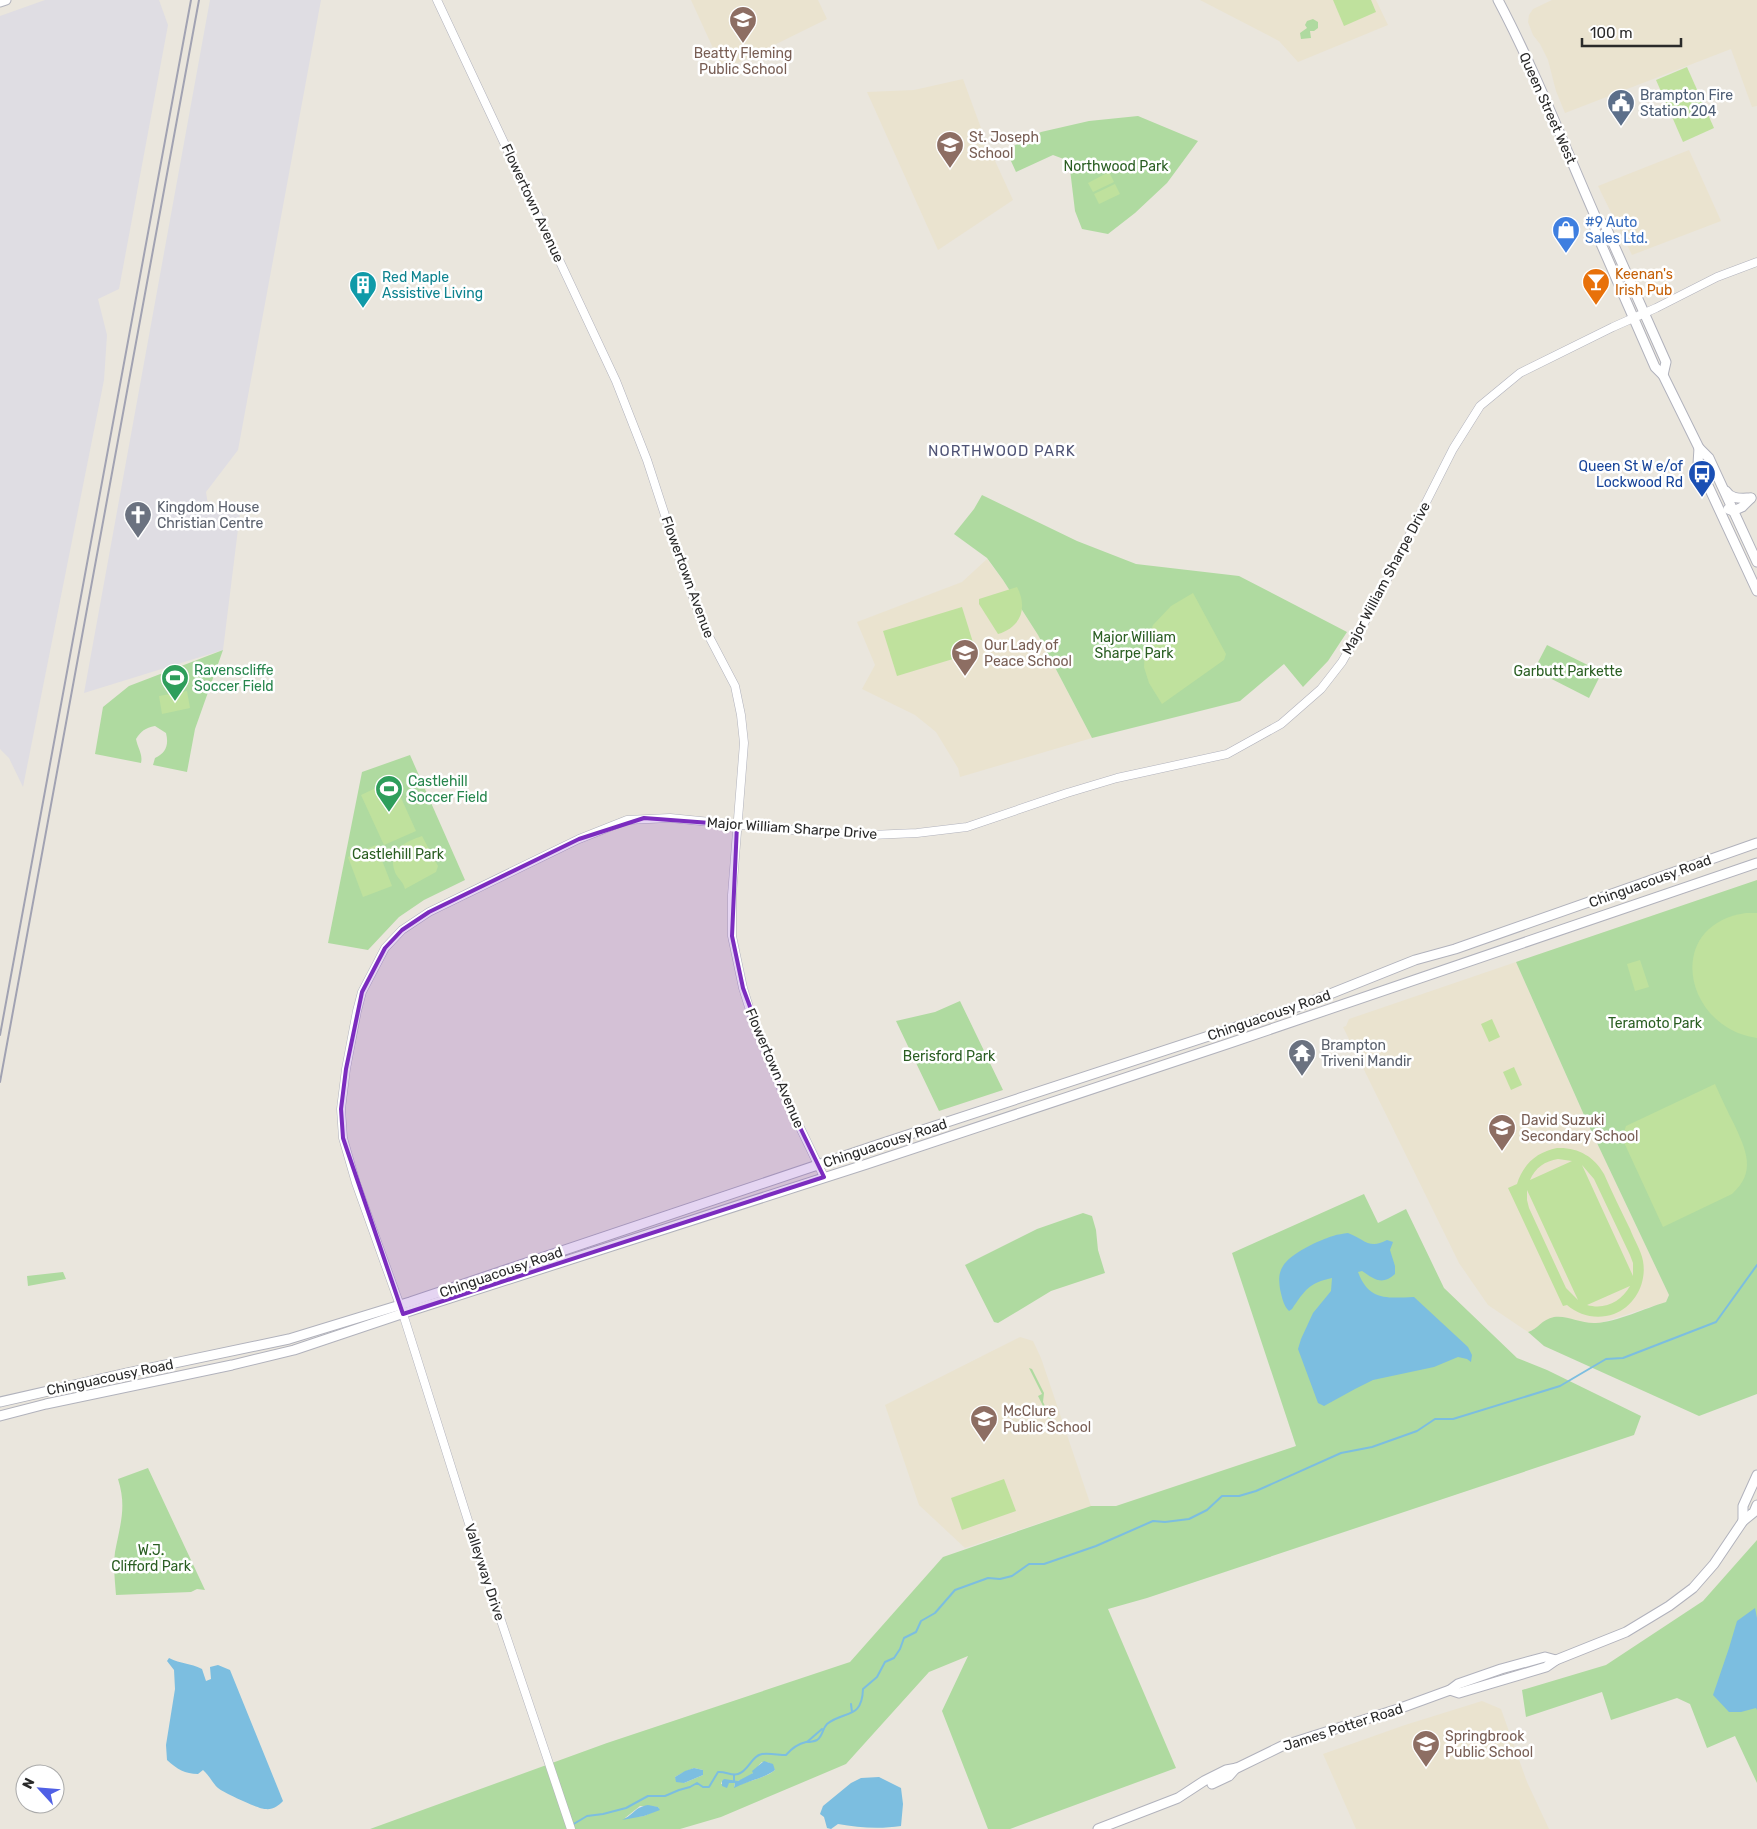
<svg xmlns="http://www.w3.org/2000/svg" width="1757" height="1829" viewBox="0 0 1757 1829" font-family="Rubik,sans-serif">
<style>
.industrial{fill:#dfdde3}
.education{fill:#eae3cf}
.green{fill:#afdaa0;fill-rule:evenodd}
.pitch{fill:#bfe19d;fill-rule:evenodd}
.water{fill:#7cbee0}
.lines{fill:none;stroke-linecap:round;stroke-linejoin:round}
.stream{stroke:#7cbee0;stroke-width:2}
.tertiary-casing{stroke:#b1b2bc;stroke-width:9}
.secondary-casing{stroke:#b1b2bc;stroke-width:11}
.tertiary{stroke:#fff;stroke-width:8}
.secondary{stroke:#fff;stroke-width:9}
.rail{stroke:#a1a2b2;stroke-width:2}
.marked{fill:#7b2cbf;fill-opacity:0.2;stroke:#7b2cbf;stroke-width:4;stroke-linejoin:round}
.labels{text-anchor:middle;stroke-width:5;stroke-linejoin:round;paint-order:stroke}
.education-label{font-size:14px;fill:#785e54;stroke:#fff;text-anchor:start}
.service-label{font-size:14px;fill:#4e5e75;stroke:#fff;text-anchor:start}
.street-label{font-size:14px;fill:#2a2a2a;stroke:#fff}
.park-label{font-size:14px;fill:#2a5e22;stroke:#fff}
.shop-label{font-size:14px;fill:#366cbe;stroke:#fff;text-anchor:start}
.food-label{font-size:14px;fill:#c56008;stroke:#fff;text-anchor:start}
.culture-label{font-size:14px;fill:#0d838f;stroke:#fff;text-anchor:start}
.transit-label{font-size:14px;fill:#164399;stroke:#fff;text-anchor:end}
.worship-label{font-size:14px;fill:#5b616d;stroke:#fff;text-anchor:start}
.leisure-label{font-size:14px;fill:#27864d;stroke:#fff;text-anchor:start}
.neighbourhood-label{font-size:15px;letter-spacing:1px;fill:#4f5375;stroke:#fff}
</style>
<rect width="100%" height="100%" fill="#eae6dd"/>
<g class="industrial">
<polygon points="45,0 159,0 168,25 119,289 98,299 107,335 104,380 23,787 9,758 0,749 0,16"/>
<polygon points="210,0 321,0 238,450 206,492 208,505 217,512 229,514 240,513 223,650 84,693"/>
</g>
<g class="education">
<polygon points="691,0 818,0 827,19 723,70"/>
<polygon points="1200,0 1376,0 1388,25 1298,62 1279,41"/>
<polygon points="1552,0 1757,0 1757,106 1752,107 1731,49 1565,113 1556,91 1548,60 1540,44 1533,35 1528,22 1529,15 1533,9"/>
<polygon points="963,79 985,139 1013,200 938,250 867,92 914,90"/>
<polygon points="1689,150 1721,221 1632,255 1598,186"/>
<polygon points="987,559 1003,580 1038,635 1092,738 960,777 958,768 936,732 915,715 862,689 875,665 857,622 962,582"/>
<polygon points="1516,962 1588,1124 1669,1295 1666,1302 1600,1323 1586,1323 1560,1317 1528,1332 1488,1305 1459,1263 1343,1027 1346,1026 1349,1019"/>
<polygon points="1020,1337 1033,1341 1041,1358 1091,1506 965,1548 919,1505 885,1405"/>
<polygon points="1482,1701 1501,1709 1527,1782 1549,1829 1356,1829 1323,1754 1405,1725"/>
</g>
<g class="green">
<polygon points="1313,19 1318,22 1318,28 1314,31 1310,31 1311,38 1301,39 1300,33 1307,28 1305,25 1307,21"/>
<polygon points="1138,116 1198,141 1167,183 1135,213 1108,234 1082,229 1075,211 1069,161 1053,155 1016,172 1006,150 1041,132 1089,121"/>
<polygon points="982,495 1077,541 1136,564 1239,576 1347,632 1328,661 1303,687 1284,664 1240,701 1092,738 1038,635 1003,580 987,558 954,534 974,509"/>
<polygon points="1547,645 1602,672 1589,698 1534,670"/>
<path d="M 223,650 L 195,729 L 187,772 L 153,765 L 155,758 C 166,753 169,745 166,733 L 155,726 C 145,728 141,731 136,739 C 138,749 143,754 141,763 L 95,754 L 103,707 L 129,686 Z"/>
<polygon points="410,755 465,880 424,900 399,917 368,950 328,943 362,772"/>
<path d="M 1757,880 L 1757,1394 L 1699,1416 L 1544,1346 L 1528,1332 C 1537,1330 1542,1319 1554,1317 C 1568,1315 1581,1324 1596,1323 C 1616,1322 1646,1308 1666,1302 L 1669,1295 L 1588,1124 L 1516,962 Z"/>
<polygon points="960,1001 1003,1090 939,1111 896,1021 935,1012"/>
<path d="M 1364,1194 L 1378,1223 L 1406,1209 L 1444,1288 L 1517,1358 L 1547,1370 L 1641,1416 L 1634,1435 L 1147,1598 L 1108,1609 L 1176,1768 L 1010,1829 L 988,1829 L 942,1711 L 968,1656 L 929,1672 L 846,1764 L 721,1817 L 680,1829 L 370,1829 L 607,1743 L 850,1662 L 943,1557 L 1091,1506 L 1116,1506 L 1296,1446 L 1232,1253 ZM 762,1762 C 771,1762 771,1763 775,1770 C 766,1778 747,1781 734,1787 L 735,1783 L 734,1782 L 721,1784 L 722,1781 C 727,1780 732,1782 738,1781 C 742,1780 752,1775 755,1771 C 758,1768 758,1765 762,1762 ZM 694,1768 L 703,1770 L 703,1775 L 684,1783 L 676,1779 L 675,1777 L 682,1773 ZM 640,1806 L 658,1807 L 659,1809 L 644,1816 L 625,1818 Z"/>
<polygon points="1083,1213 1092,1216 1096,1230 1098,1250 1105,1273 1051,1291 998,1323 994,1322 965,1265 1037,1229"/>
<polygon points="63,1272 66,1279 28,1286 27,1276"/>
<polygon points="1029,1368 1032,1369 1044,1393 1043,1402 1058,1431 1056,1432 1038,1396 1042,1394"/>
<path d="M 148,1468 L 205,1590 L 197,1589 L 191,1592 L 116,1595 C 115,1581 113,1566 115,1552 C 120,1525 127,1507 118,1479 Z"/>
<polygon points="1757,1540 1757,1783 1735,1736 1707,1748 1690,1704 1677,1698 1611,1720 1602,1692 1526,1717 1522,1690 1606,1665 1703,1601"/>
</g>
<g class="pitch">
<polygon points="1333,0 1371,0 1376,12 1344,26"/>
<polygon points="1687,67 1714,128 1683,142 1656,80"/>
<polygon points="1109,172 1114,182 1093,192 1088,183"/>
<polygon points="1115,184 1120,194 1099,204 1094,194"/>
<path d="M 1017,587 C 1028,608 1021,627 998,634 L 979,604 L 979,599 Z"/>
<polygon points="1193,593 1226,654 1224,660 1162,704 1149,683 1144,667 1145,648 1153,625 1171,606"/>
<polygon points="962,607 976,652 897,676 883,631"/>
<polygon points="187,691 190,708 162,714 159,696"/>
<polygon points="393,780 416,831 384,845 361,795"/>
<path d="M 422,836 L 438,866 L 436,872 L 405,889 C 403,881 397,878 395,872 C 387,850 405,842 422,836 Z"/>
<polygon points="376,845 392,886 363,897 348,857"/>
<path d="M 1746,913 L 1757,913 L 1757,1038 C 1684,1028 1663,925 1746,913 Z"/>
<polygon points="1640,960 1649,987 1635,991 1627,964"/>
<polygon points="1492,1019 1500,1037 1489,1042 1481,1024"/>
<polygon points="1514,1067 1522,1085 1511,1090 1503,1072"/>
<path d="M 1715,1084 C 1721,1097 1727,1111 1734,1124 C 1746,1150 1757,1172 1732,1194 L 1663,1227 L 1622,1138 L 1626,1126 Z"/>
<path d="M 1557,1148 C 1577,1147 1594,1156 1604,1174 C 1612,1192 1621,1211 1630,1229 C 1634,1240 1641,1250 1643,1261 C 1647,1283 1635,1306 1614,1314 C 1597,1320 1580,1316 1567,1305 L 1563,1306 L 1508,1188 L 1517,1184 C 1523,1164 1537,1152 1557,1148 ZM 1558,1159 L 1572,1161 L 1530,1180 C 1535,1168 1545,1161 1558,1159 ZM 1582,1165 L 1594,1179 L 1630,1255 L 1633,1263 L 1633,1276 ZM 1527,1190 L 1578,1300 L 1566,1288 L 1529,1208 L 1527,1200 ZM 1630,1286 C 1621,1302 1605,1310 1587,1305 Z"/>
<polygon points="1004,1479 1016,1511 962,1530 951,1498"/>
</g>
<g class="water">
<path d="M 1348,1233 C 1364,1239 1369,1250 1387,1240 L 1393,1242 L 1390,1250 L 1395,1266 L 1395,1274 C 1382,1286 1374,1279 1362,1271 L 1358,1272 C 1369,1301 1386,1298 1414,1297 L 1468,1347 L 1472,1355 L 1471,1362 L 1467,1359 L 1458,1357 L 1434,1367 L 1373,1380 L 1355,1389 L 1324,1406 L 1318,1403 L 1298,1349 L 1301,1339 L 1313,1313 L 1331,1291 L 1332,1278 C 1309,1283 1305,1290 1292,1309 L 1289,1311 C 1283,1305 1282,1297 1280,1289 C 1279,1281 1278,1274 1283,1266 C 1290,1254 1319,1240 1333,1236 C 1338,1234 1343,1234 1348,1233 Z"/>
<polygon points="1755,1608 1757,1618 1757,1710 1756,1708 1741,1712 1729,1712 1713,1695 1729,1648 1737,1621"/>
<path d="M 169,1658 C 181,1664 190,1663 202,1669 L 206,1681 L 211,1679 L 210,1667 L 218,1665 L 230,1670 L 279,1791 L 283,1801 C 278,1806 273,1810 265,1809 C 259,1809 224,1793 218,1788 C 213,1784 210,1776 203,1770 L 198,1774 C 185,1774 177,1769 167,1760 L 166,1745 L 175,1689 L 174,1670 L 167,1661 Z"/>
<path d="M 764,1761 L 773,1764 L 775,1770 C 765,1778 747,1781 734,1788 L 735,1783 L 729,1783 L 727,1788 L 722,1786 L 722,1781 L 724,1779 L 738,1781 L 753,1773 L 752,1771 Z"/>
<polygon points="694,1768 703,1770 703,1775 684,1783 676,1782 675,1777 685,1771"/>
<path d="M 879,1777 L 901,1788 L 903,1804 L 901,1826 C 881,1829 859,1828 838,1824 L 831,1829 L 827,1828 L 824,1817 L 820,1814 L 823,1806 L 851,1783 L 861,1778 Z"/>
<path d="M 648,1805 L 658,1807 L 660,1810 L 644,1816 L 622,1820 C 635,1814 633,1808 648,1805 Z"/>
</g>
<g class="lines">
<g class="stream">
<polyline points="851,1704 852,1712"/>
<polyline points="807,1742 822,1729"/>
<polyline points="734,1775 734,1781"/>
<path d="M 572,1825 L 587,1816 L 603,1814 L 626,1808 L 648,1796 L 665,1796 L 679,1790 L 690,1787 L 697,1783 L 703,1787 L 709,1787 L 718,1772 C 725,1771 731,1776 738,1774 C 749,1771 751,1756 762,1754 C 770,1753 779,1755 786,1755 C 792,1748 797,1744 806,1742 C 810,1742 813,1742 817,1740 C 823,1736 822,1729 827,1724 C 844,1710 862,1720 863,1689 L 877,1677 L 885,1662 L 894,1658 L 900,1649 L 904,1638 L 916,1632 L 921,1621 L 935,1613 L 955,1590 L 988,1578 L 1000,1579 L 1012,1576 L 1029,1564 L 1044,1564 L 1096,1546 L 1153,1521 L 1165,1522 L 1189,1519 L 1207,1510 L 1222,1496 L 1239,1496 L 1256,1491 L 1341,1453 L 1372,1447 L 1417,1431 L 1435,1419 L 1453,1419 L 1560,1386 L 1606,1359 L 1623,1358 L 1716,1322 L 1757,1265"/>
</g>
<defs>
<g id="tertiary">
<polyline points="437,0 616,381 647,460 677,552 703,625 735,686 741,715 744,743 732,895 732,936 743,988 754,1023 779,1084 824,1177"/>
<polyline points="571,1829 477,1549 403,1314 356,1183 343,1138 341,1109 346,1069 357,1011 362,992 385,948 402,930 429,912 579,839 627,820 670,818 824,833 871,835 917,833 967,827 1067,793 1117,778 1227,754 1281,724 1321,689 1342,662 1372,609 1453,449 1480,406 1520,373 1613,327 1656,308 1717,277 1757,262"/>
</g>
<g id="secondary">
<path d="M 1498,0 C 1535,70 1564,145 1596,218 L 1595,230 L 1655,367 L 1663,375 L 1699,448 L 1709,458 L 1757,562"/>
<polyline points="0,2 6,0"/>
<polyline points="1596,218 1605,225 1666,362 1663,375"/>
<polyline points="1699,448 1698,464 1757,591"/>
<path d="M 1726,491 C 1731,500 1742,498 1751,498"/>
<polyline points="1728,509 1733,511 1742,507 1751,498"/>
<polyline points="0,1402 127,1373 289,1339 410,1302 877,1145 1300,1006 1415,960 1455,949 1757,843"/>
<polyline points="0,1416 46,1404 232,1365 294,1350 413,1310 867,1164 1230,1043 1757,863"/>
<polyline points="1743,1521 1743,1506 1757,1475"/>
<polyline points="1450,1690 1459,1693 1546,1667 1556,1660 1626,1632 1669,1606 1693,1588 1714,1564 1743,1521 1754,1512 1757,1505"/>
<polyline points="1212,1784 1229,1776 1236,1768"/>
<polyline points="1098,1829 1178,1798 1204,1781 1226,1770 1237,1768 1282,1746 1398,1709 1450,1690 1458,1684 1501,1669 1545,1657 1556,1660"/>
</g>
</defs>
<use href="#tertiary" class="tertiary-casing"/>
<use href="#secondary" class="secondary-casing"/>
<use href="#tertiary" class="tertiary"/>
<use href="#secondary" class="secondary"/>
<g class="rail">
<polyline points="0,1035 191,0"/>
<polyline points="0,1082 199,0"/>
</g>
</g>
<path class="marked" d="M 644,818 L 737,825 L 732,936 L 743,988 L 779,1084 L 824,1177 L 403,1314 L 343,1138 L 341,1109 L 346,1069 L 362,992 L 385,948 L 402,930 L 429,912 L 579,839 Z"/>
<defs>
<symbol id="school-pin" viewBox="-11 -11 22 30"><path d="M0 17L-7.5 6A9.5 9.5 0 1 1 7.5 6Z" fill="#8d6e63" stroke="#fff"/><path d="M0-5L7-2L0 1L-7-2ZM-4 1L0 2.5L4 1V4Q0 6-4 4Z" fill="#fff"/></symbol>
<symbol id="civic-pin" viewBox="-11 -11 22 30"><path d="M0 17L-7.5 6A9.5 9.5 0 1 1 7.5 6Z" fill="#5c6f8a" stroke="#fff"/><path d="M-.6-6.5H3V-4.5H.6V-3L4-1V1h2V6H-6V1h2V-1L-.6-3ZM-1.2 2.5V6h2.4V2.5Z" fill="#fff"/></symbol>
<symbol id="shop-pin" viewBox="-11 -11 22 30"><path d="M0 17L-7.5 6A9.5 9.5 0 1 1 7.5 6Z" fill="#3f7fe0" stroke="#fff"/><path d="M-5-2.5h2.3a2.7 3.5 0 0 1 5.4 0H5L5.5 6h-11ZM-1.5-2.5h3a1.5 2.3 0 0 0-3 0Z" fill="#fff"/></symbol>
<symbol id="bar-pin" viewBox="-11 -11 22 30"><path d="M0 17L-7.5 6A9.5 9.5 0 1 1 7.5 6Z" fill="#e8710a" stroke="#fff"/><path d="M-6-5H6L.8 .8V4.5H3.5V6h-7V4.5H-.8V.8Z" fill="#fff"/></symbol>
<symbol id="building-pin" viewBox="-11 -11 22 30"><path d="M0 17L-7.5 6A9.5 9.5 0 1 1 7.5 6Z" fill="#0f9aa8" stroke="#fff"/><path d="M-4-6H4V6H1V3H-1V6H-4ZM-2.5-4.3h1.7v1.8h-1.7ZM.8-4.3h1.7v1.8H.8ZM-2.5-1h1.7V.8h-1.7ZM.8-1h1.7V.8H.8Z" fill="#fff"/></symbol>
<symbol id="bus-pin" viewBox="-11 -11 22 30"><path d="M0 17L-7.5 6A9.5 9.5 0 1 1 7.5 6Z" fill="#1a4fb4" stroke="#fff"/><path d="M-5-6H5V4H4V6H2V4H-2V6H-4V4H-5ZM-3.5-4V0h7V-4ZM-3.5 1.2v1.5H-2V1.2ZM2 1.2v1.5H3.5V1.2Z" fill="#fff"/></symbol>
<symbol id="church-pin" viewBox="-11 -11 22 30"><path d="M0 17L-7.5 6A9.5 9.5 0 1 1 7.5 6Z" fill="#6b7280" stroke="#fff"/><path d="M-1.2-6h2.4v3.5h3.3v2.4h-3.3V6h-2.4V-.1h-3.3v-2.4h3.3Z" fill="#fff"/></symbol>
<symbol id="stadium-pin" viewBox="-11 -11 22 30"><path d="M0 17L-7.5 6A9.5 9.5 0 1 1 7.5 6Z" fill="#2e9e5b" stroke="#fff"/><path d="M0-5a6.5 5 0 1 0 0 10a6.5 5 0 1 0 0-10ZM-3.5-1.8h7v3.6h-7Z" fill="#fff"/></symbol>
<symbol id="temple-pin" viewBox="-11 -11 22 30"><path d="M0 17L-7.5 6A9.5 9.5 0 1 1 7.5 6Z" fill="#6b7280" stroke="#fff"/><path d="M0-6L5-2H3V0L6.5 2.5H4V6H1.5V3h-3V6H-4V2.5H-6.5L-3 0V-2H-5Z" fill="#fff"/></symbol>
</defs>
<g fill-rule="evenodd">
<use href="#school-pin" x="727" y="4" width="32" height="43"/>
<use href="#civic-pin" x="1605" y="87" width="32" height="43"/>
<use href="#school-pin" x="934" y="129" width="32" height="43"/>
<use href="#shop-pin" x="1550" y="214" width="32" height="43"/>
<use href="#bar-pin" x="1580" y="266" width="32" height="43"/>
<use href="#building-pin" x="347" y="269" width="32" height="43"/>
<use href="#bus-pin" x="1686" y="458" width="32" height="43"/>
<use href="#church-pin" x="122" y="499" width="32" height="43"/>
<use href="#school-pin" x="949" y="637" width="32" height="43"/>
<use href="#stadium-pin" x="159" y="662" width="32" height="43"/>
<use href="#stadium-pin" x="373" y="773" width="32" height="43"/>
<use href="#temple-pin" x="1286" y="1037" width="32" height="43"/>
<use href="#school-pin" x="1486" y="1112" width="32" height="43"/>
<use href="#school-pin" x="968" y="1403" width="32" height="43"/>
<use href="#school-pin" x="1410" y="1728" width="32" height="43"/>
</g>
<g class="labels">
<g class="education-label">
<text x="743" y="58" text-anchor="middle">Beatty Fleming<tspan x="743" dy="16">Public School</tspan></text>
<text x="969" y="142">St. Joseph<tspan x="969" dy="16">School</tspan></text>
<text x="984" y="650">Our Lady of<tspan x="984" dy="16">Peace School</tspan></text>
<text x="1521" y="1125">David Suzuki<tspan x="1521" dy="16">Secondary School</tspan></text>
<text x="1003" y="1416">McClure<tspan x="1003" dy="16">Public School</tspan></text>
<text x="1445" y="1741">Springbrook<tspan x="1445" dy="16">Public School</tspan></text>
</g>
<g class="service-label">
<text x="1640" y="100">Brampton Fire<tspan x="1640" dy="16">Station 204</tspan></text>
</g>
<g class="street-label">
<text transform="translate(1548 108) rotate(66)" y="5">Queen Street West</text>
<text transform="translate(533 203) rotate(65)" y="5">Flowertown Avenue</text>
<text transform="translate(688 577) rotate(70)" y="5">Flowertown Avenue</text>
<text transform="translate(1386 578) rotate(-62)" y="5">Major William Sharpe Drive</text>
<text transform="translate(792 828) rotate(4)" y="5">Major William Sharpe Drive</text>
<text transform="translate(1650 881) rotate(-20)" y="5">Chinguacousy Road</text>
<text transform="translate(1269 1015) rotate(-19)" y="5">Chinguacousy Road</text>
<text transform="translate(775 1068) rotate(67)" y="5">Flowertown Avenue</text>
<text transform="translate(885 1143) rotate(-18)" y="5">Chinguacousy Road</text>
<text transform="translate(501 1272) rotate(-19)" y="5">Chinguacousy Road</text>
<text transform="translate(110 1377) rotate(-12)" y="5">Chinguacousy Road</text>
<text transform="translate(485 1572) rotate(72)" y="5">Valleyway Drive</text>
<text transform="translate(1343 1727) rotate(-18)" y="5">James Potter Road</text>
</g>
<g class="park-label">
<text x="1116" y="171">Northwood Park</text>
<text x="1134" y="642">Major William<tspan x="1134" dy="16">Sharpe Park</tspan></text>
<text x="1568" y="676">Garbutt Parkette</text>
<text x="398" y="859">Castlehill Park</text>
<text x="1655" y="1028">Teramoto Park</text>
<text x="949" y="1061">Berisford Park</text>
<text x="151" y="1555">W.J.<tspan x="151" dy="16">Clifford Park</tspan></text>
</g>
<g class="shop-label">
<text x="1585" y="227">#9 Auto<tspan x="1585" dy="16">Sales Ltd.</tspan></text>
</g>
<g class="food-label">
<text x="1615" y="279">Keenan's<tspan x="1615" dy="16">Irish Pub</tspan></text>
</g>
<g class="culture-label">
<text x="382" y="282">Red Maple<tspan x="382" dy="16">Assistive Living</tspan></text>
</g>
<g class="transit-label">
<text x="1683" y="471">Queen St W e/of<tspan x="1683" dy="16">Lockwood Rd</tspan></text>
</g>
<g class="worship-label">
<text x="157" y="512">Kingdom House<tspan x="157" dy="16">Christian Centre</tspan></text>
<text x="1321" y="1050">Brampton<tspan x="1321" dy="16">Triveni Mandir</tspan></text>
</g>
<g class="leisure-label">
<text x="194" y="675">Ravenscliffe<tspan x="194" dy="16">Soccer Field</tspan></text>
<text x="408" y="786">Castlehill<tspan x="408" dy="16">Soccer Field</tspan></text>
</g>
<g class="neighbourhood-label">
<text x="1002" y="456">NORTHWOOD PARK</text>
</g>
</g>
<g transform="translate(40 1789) rotate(296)"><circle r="24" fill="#ffffff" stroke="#aaaaaa"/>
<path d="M0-4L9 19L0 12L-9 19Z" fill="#5060e5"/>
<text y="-8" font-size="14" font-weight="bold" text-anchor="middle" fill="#2a2a2a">N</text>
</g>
<path d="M1582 38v8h99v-8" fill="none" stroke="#2a2a2a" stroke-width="2.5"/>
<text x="1590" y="38" font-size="15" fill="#2a2a2a" stroke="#ffffff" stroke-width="4" paint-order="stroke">100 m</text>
</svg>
